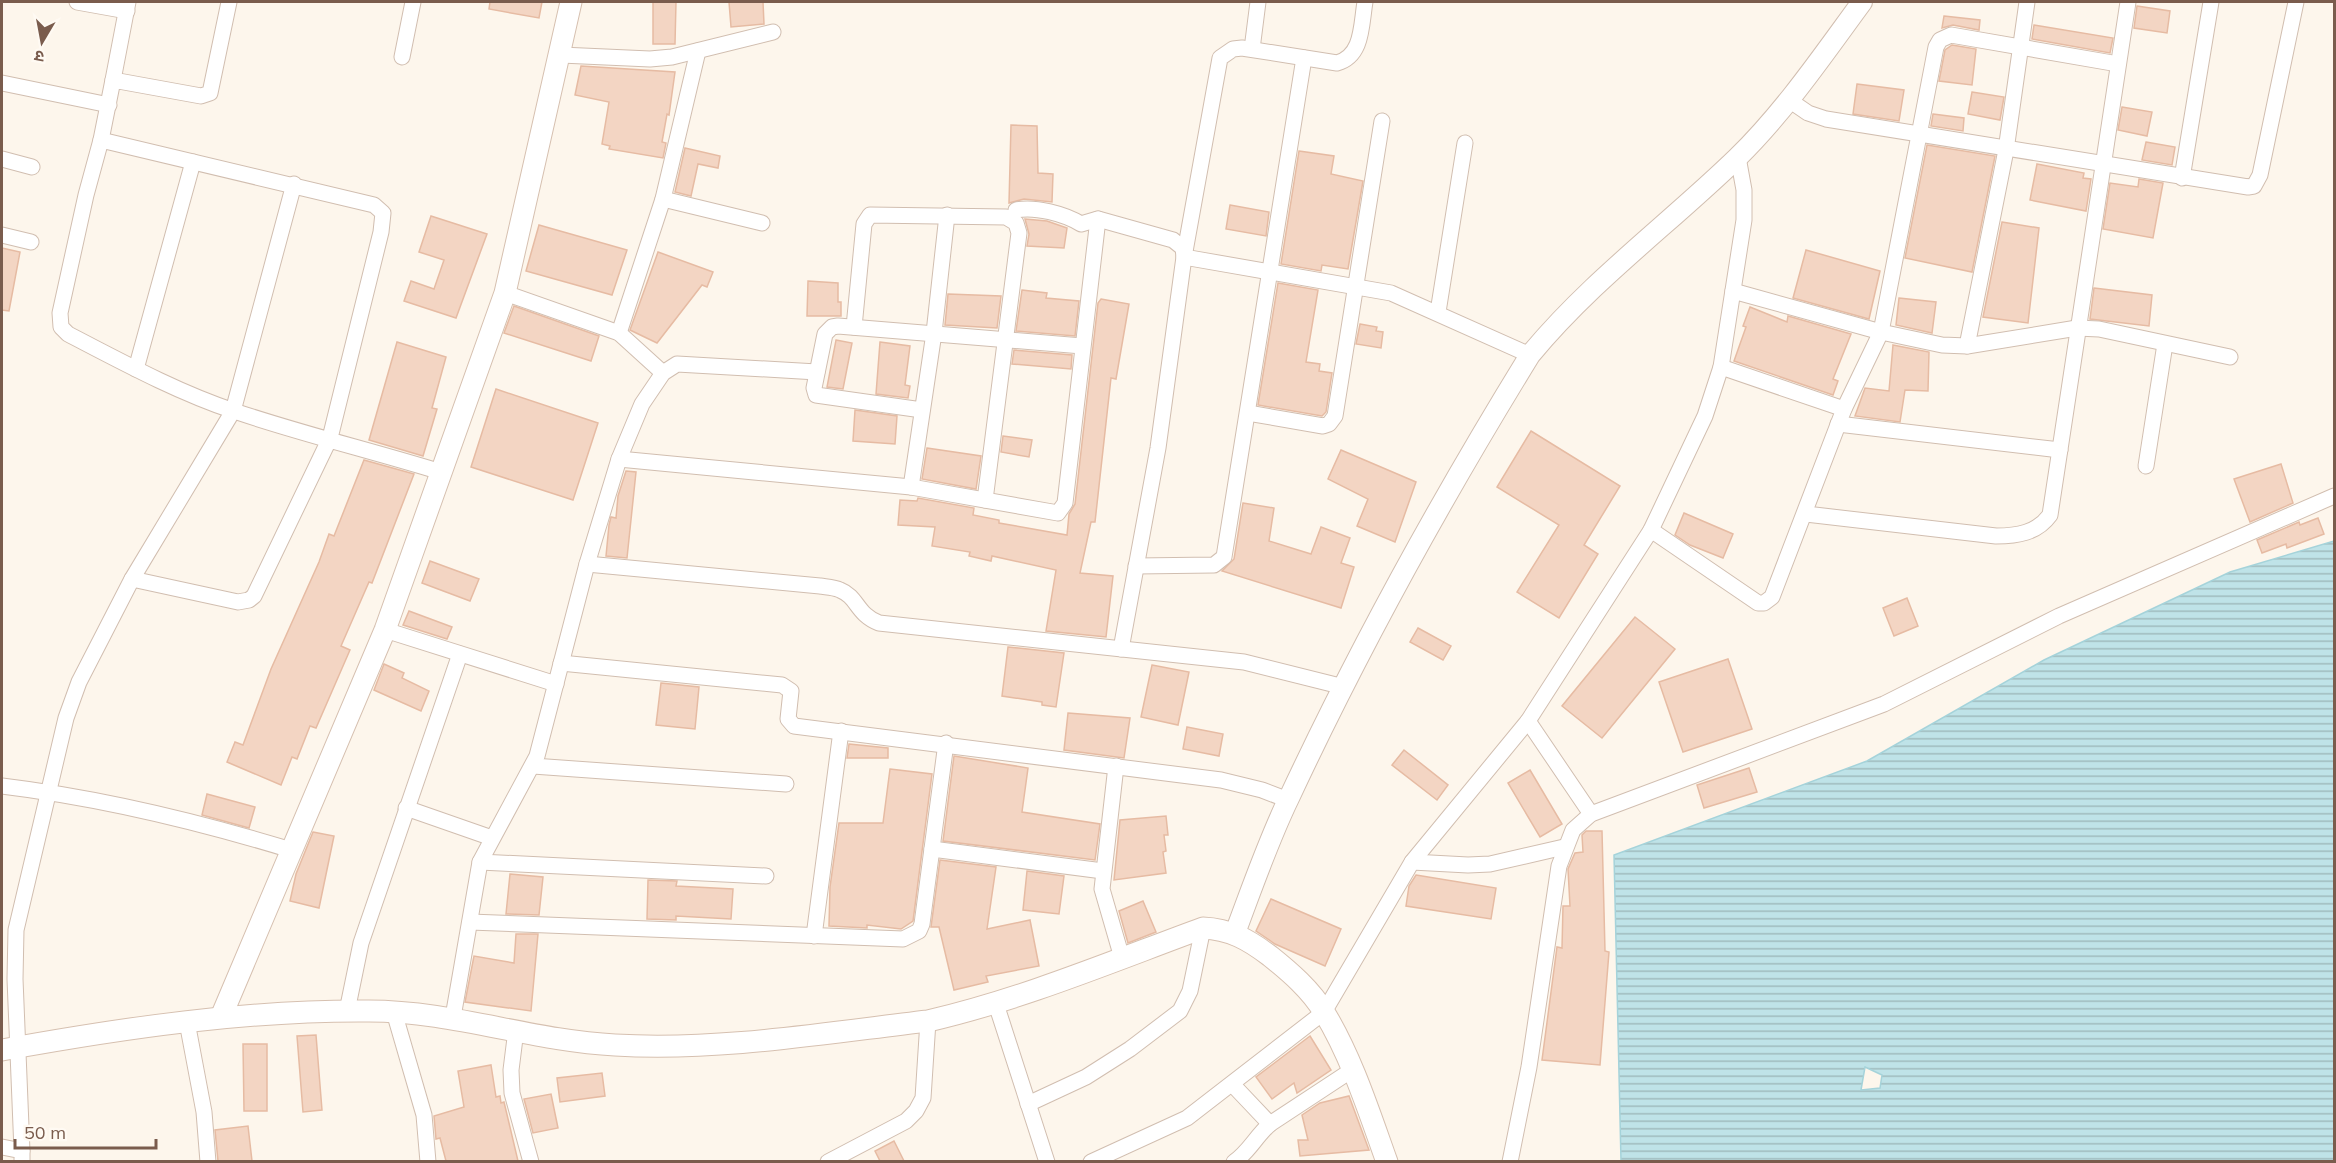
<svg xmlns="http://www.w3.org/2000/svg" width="2336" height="1163" viewBox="0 0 2336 1163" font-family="Mulish,'Noto Sans Devanagari',sans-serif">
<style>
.water{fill:url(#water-rules);stroke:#a5d3da;stroke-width:1.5;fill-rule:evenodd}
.building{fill:#f3d5c3;stroke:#e6bba3;stroke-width:1.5}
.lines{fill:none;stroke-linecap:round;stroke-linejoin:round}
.minor-casing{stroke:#d1beb0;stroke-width:17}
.tertiary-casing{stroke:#d1beb0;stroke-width:22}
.secondary-casing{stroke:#d6c0b0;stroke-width:23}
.minor{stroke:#fff;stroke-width:15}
.tertiary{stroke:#fff;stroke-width:20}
.secondary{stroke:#fff;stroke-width:21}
</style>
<defs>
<pattern id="water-rules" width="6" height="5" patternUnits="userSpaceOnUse" patternTransform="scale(1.5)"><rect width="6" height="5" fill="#bfe3e8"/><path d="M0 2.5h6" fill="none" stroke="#a0bbbe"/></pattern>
</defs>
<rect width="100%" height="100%" fill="#fdf6ec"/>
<path class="water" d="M 2334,541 L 2334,1161 L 1621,1161 L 1614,855 L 1867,761 L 2044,660 L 2230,572 ZM 1865,1067 L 1882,1075 L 1880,1088 L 1861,1090 Z"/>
<g class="building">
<polygon points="490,2 542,2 539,18 489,9"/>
<polygon points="653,2 676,2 675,44 653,44"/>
<polygon points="729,2 763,2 764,24 731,27"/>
<polygon points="2137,6 2170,11 2167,33 2134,28"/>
<polygon points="1944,16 1980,20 1979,30 1953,25 1942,28"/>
<polygon points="2034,25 2113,38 2110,53 2032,39"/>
<polygon points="1952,45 1976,49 1972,85 1939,81 1945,50"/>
<polygon points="581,66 675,72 669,115 667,114 662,142 666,143 663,158 609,149 610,146 602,144 609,102 575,95"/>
<polygon points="1857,84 1904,90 1899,121 1853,114"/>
<polygon points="1972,92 2004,97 2000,120 1968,114"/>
<polygon points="2122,107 2152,112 2147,136 2118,130"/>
<polygon points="1933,114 1964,118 1963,131 1931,126"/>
<polygon points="1011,125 1037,126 1038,173 1053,174 1052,202 1024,199 1009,203"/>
<polygon points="2146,142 2175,147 2172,165 2142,160"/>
<polygon points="1927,145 1995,156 1972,272 1905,258"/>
<polygon points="685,148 720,156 718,168 698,164 691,196 675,192"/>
<polygon points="1299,151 1334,156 1331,174 1363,181 1348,269 1322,265 1321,271 1281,264"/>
<polygon points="2037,164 2084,173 2083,178 2091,179 2086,211 2030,200"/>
<polygon points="2139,179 2163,183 2153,238 2103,229 2110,183 2138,187"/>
<polygon points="1230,205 1269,212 1266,236 1226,229"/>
<polygon points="431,216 487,234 456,318 404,301 411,281 434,289 444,260 419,252"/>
<polygon points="1025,219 1047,221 1067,228 1064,248 1027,246 1029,234"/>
<polygon points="2002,222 2039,228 2028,323 1983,317"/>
<polygon points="539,225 627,250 612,295 526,271"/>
<polygon points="2,248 20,252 9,311 2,310"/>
<polygon points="1806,250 1880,271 1869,319 1793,298"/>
<polygon points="658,252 713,272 707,287 702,285 657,343 630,330"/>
<polygon points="808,281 838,283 838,302 841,302 841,316 807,316"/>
<polygon points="1278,283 1318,290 1306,362 1320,364 1319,371 1332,373 1326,412 1322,416 1258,405"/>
<polygon points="2094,288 2152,295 2149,326 2090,319"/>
<polygon points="1022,290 1047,293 1046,298 1079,301 1075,336 1016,331"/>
<polygon points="948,294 1001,296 997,328 945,325"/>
<polygon points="1899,298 1936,302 1932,333 1896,325"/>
<polygon points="1101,299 1129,304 1116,379 1111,378 1095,522 1091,522 1080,573 1113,576 1106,637 1046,631 1056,570 992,556 991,561 969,556 970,552 932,546 935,527 898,525 900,500 917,501 918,498 974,508 973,515 999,520 999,523 1067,535 1069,514 1075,504 1098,303"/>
<polygon points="514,306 599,336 591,361 504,333"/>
<polygon points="1750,307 1787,322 1788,316 1851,334 1833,379 1838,381 1833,395 1734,361 1746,327 1743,326"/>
<polygon points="1360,324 1377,327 1376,331 1383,332 1381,348 1356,344"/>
<polygon points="836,340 852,343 843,389 827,387"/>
<polygon points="397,342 446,357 432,408 437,409 423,456 369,440"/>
<polygon points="880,342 910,346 905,385 910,386 908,398 876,394"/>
<polygon points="1893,345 1929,352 1928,391 1905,390 1900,422 1855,416 1865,388 1889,391"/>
<polygon points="1014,350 1072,355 1071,369 1012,364"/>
<polygon points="496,389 598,423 573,500 471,467"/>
<polygon points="855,410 897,416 895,444 853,441"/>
<polygon points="1531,431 1620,486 1584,545 1598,554 1559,618 1517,592 1559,525 1497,487"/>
<polygon points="1003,436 1032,440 1029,457 1001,452"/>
<polygon points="927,448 981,456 976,489 922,479"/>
<polygon points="1341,450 1416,482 1395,542 1357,526 1368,499 1328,479"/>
<polygon points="364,460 414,474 372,583 369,582 341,646 350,650 316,728 310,726 297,759 292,757 281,785 227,762 235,742 243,745 271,669 319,562 329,534 334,536"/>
<polygon points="2281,464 2293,503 2250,522 2234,479"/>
<polygon points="626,471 636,472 627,558 606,556 609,525 611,517 616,518 618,496"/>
<polygon points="1243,503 1274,508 1269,541 1311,554 1321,527 1350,538 1341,563 1354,567 1341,608 1222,571 1234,559"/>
<polygon points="1684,513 1733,534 1723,558 1690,545 1675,535"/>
<polygon points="2318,518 2324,534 2287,548 2286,544 2262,553 2257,540 2299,522 2300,525"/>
<polygon points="430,561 479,579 470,601 422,583"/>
<polygon points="1907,598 1918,626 1894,636 1883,608"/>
<polygon points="409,611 452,627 447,639 403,625"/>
<polygon points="1635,617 1675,649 1602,738 1562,706"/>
<polygon points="1418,628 1451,646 1443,660 1410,642"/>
<polygon points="1008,647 1064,653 1056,707 1042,705 1042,702 1002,696"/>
<polygon points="1728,659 1752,729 1683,752 1659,682"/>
<polygon points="384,664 404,673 402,678 429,691 421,711 374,690"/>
<polygon points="1152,665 1189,672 1178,725 1141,717"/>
<polygon points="661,683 699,687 695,729 656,725"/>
<polygon points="1068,713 1130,718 1124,758 1064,750"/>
<polygon points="1187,727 1223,734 1219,756 1183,749"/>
<polygon points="849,744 888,748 888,758 847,758"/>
<polygon points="1404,750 1448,785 1437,800 1392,765"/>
<polygon points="954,756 1028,768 1022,812 1100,824 1095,860 943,841"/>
<polygon points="1749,768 1757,792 1704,808 1697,785"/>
<polygon points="890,769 932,774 913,921 901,929 867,925 867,928 829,926 830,887 839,823 883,823"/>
<polygon points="1530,770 1562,824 1540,837 1508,783"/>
<polygon points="207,794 255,807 249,828 202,815"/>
<polygon points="1166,816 1168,835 1164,835 1166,851 1163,852 1166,873 1114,880 1120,820"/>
<polygon points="1586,831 1602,831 1605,951 1609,952 1600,1065 1542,1060 1557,947 1562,948 1563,906 1570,906 1568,869 1575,853 1583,852 1582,835"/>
<polygon points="313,832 334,836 319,908 290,901 296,874"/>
<polygon points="940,860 996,867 987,929 1030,920 1039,966 986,976 988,982 954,990 939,927 931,927"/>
<polygon points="1027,871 1064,876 1059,914 1023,910"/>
<polygon points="510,874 543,877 539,915 506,914"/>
<polygon points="1416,875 1496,888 1491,919 1406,906 1409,886"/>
<polygon points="648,880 677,881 676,886 733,889 731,919 676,916 676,920 647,919"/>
<polygon points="1271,899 1341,929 1325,966 1275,944 1256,931"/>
<polygon points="1143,901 1156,932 1128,943 1119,911"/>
<polygon points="516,934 538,934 531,1011 465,1002 474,956 514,963"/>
<polygon points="316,1035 322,1110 303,1112 297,1036"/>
<polygon points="1310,1036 1331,1070 1297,1093 1294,1083 1272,1099 1256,1077"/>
<polygon points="243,1044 267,1044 267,1111 244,1111"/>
<polygon points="491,1065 496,1097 500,1096 501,1103 504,1102 518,1161 446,1161 440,1138 436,1139 434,1116 464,1107 458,1071"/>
<polygon points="602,1073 605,1096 560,1102 557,1078"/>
<polygon points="551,1094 558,1128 533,1133 524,1099"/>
<polygon points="1349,1096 1369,1150 1300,1156 1298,1140 1308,1140 1302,1115 1320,1103"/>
<polygon points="248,1126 252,1161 218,1161 215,1130"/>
<polygon points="894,1141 904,1161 880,1161 875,1151"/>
</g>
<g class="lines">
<defs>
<g id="minor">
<polyline points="77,2 127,11"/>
<polyline points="1252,49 1258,2"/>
<polyline points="561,55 650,59 672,57 773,32"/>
<polyline points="402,57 413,2"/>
<polyline points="113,80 128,2"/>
<polyline points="2,83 109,105"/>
<polyline points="1789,100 1808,113 1826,119 2248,187 2254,186 2260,175 2296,2"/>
<polyline points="101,140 113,80 201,96 210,93 229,2"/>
<polyline points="2,159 32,167"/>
<polyline points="2182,178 2211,2"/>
<polyline points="663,199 762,223"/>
<path d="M 1016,210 C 1035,206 1065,214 1081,224 L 1098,219 L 1173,240 L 1183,248 L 1184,257 L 1391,293 L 1530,355"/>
<polyline points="2,235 31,242"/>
<polyline points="1733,291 1881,332 1942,345 1967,346 2077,328 2099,329 2230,357"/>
<polyline points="505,293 619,333 663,373"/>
<polyline points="1438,312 1465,143"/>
<polyline points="854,327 864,224 870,215 1006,217 1016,223 1019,233 985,500"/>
<polyline points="619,333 663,199 698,51"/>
<polyline points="1967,346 2006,150 2027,2"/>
<polyline points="1721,367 1844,409"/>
<polyline points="136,369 193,162"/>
<polyline points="922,410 816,395 814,388 825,334 832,327 838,326 1082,346"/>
<polyline points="1248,413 1323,426 1329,424 1335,416 1382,121"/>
<polyline points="1838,424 2060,450"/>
<polyline points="619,459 911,487 1058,513 1065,503 1098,219"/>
<polyline points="2146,466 2165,344"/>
<polyline points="911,487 934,333 947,215"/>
<path d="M 1806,514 L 1996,536 C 2017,536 2037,533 2050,515 L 2128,2"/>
<polyline points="1651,530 1758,603 1764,603 1772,597 1844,409 1881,332 1936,47 1940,40 1951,35 2118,64"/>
<path d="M 587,564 L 820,586 C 826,587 834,587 840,590 C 858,597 856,614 879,623 L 1244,662 L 1344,687"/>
<polyline points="1136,566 1214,565 1224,557 1304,58"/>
<path d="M 132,579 L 238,602 L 249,600 L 254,596 L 330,438 L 381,232 L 383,213 L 374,205 L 101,140 L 86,195 L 60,313 L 61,327 L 68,334 C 122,362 177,392 234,411 C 302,434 373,451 441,472"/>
<polyline points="385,630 556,684"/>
<path d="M 1121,649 L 1158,448 L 1184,257 L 1220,58 L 1233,49 L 1242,48 L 1337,63 C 1363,56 1361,25 1365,2"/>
<polyline points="561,663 782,685 791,691 788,719 794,726 1221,780 1262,790 1288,800"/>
<polyline points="1528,721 1591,814"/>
<polyline points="533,766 786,784"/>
<polyline points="1116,766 1102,889 1122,958"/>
<path d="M 2,786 C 101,798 196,821 291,850"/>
<polyline points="406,808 492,838"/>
<polyline points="932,849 1103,871"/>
<polyline points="480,862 766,876"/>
<polyline points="1412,862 1468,865 1490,864 1564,847"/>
<polyline points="470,922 903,939 919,931 922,924 946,743"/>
<polyline points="814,936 841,731"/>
<polyline points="996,1004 1047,1162"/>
<polyline points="347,1011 361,943 460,654"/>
<polyline points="394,1012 424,1115 428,1162"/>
<polyline points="453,1017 480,862 537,756 587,564 619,459 642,404 663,373 677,364 817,372"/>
<polyline points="187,1022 204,1112 208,1162"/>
<polyline points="516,1030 511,1070 512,1093 531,1162"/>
<polyline points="1233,1085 1270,1124"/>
<polyline points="1028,1104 1086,1077 1130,1049 1180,1011 1190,991 1203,928"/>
<polyline points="2,1147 22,1151 22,1161"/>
<polyline points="22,1151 15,979 16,930 66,718 79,682 132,579 233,411 294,184"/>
<polyline points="828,1162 906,1121 916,1111 923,1098 928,1021"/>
<polyline points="1091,1162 1187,1118 1324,1012 1412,862 1528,721 1651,530 1705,416 1721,367 1744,220 1744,190 1738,157"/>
<path d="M 1234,1162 C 1249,1152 1256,1136 1270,1124 L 1352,1070"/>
<polyline points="1510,1162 1529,1067 1559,866 1573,830 1591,814 1884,704 2059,616 2334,496"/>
</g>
<path id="tertiary" d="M 1235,933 C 1252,888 1268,841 1289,798 C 1360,646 1442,498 1530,355 C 1591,281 1669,224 1737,158 C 1785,111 1823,55 1862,2"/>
<g id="secondary">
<polyline points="221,1017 385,630 505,293 571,2"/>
<path d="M 2,1050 C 123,1028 246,1010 369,1011 C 453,1011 532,1041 615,1045 C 720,1051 825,1033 928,1021 C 1023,999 1113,961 1203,928 C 1230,929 1249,940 1270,956 C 1290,972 1311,990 1324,1012 C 1352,1058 1369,1112 1387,1162"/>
</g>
</defs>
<use href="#minor" class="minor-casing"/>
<use href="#tertiary" class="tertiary-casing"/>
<use href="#secondary" class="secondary-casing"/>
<use href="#minor" class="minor"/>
<use href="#tertiary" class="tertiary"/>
<use href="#secondary" class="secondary"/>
</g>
<rect width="2336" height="1163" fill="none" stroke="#7a5c4d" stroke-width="6"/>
<g transform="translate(42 42) rotate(190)" stroke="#fffaf3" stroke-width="4.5" paint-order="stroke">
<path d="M0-4.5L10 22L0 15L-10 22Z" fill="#7a5c4d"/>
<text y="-9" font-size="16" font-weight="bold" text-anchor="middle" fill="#7a5c4d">उ</text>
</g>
<path d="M15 1139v9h141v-9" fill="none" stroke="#7a5c4d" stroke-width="3"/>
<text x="24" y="1139" font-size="18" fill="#7a5c4d" stroke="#fffaf3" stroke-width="4.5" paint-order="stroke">50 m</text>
</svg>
